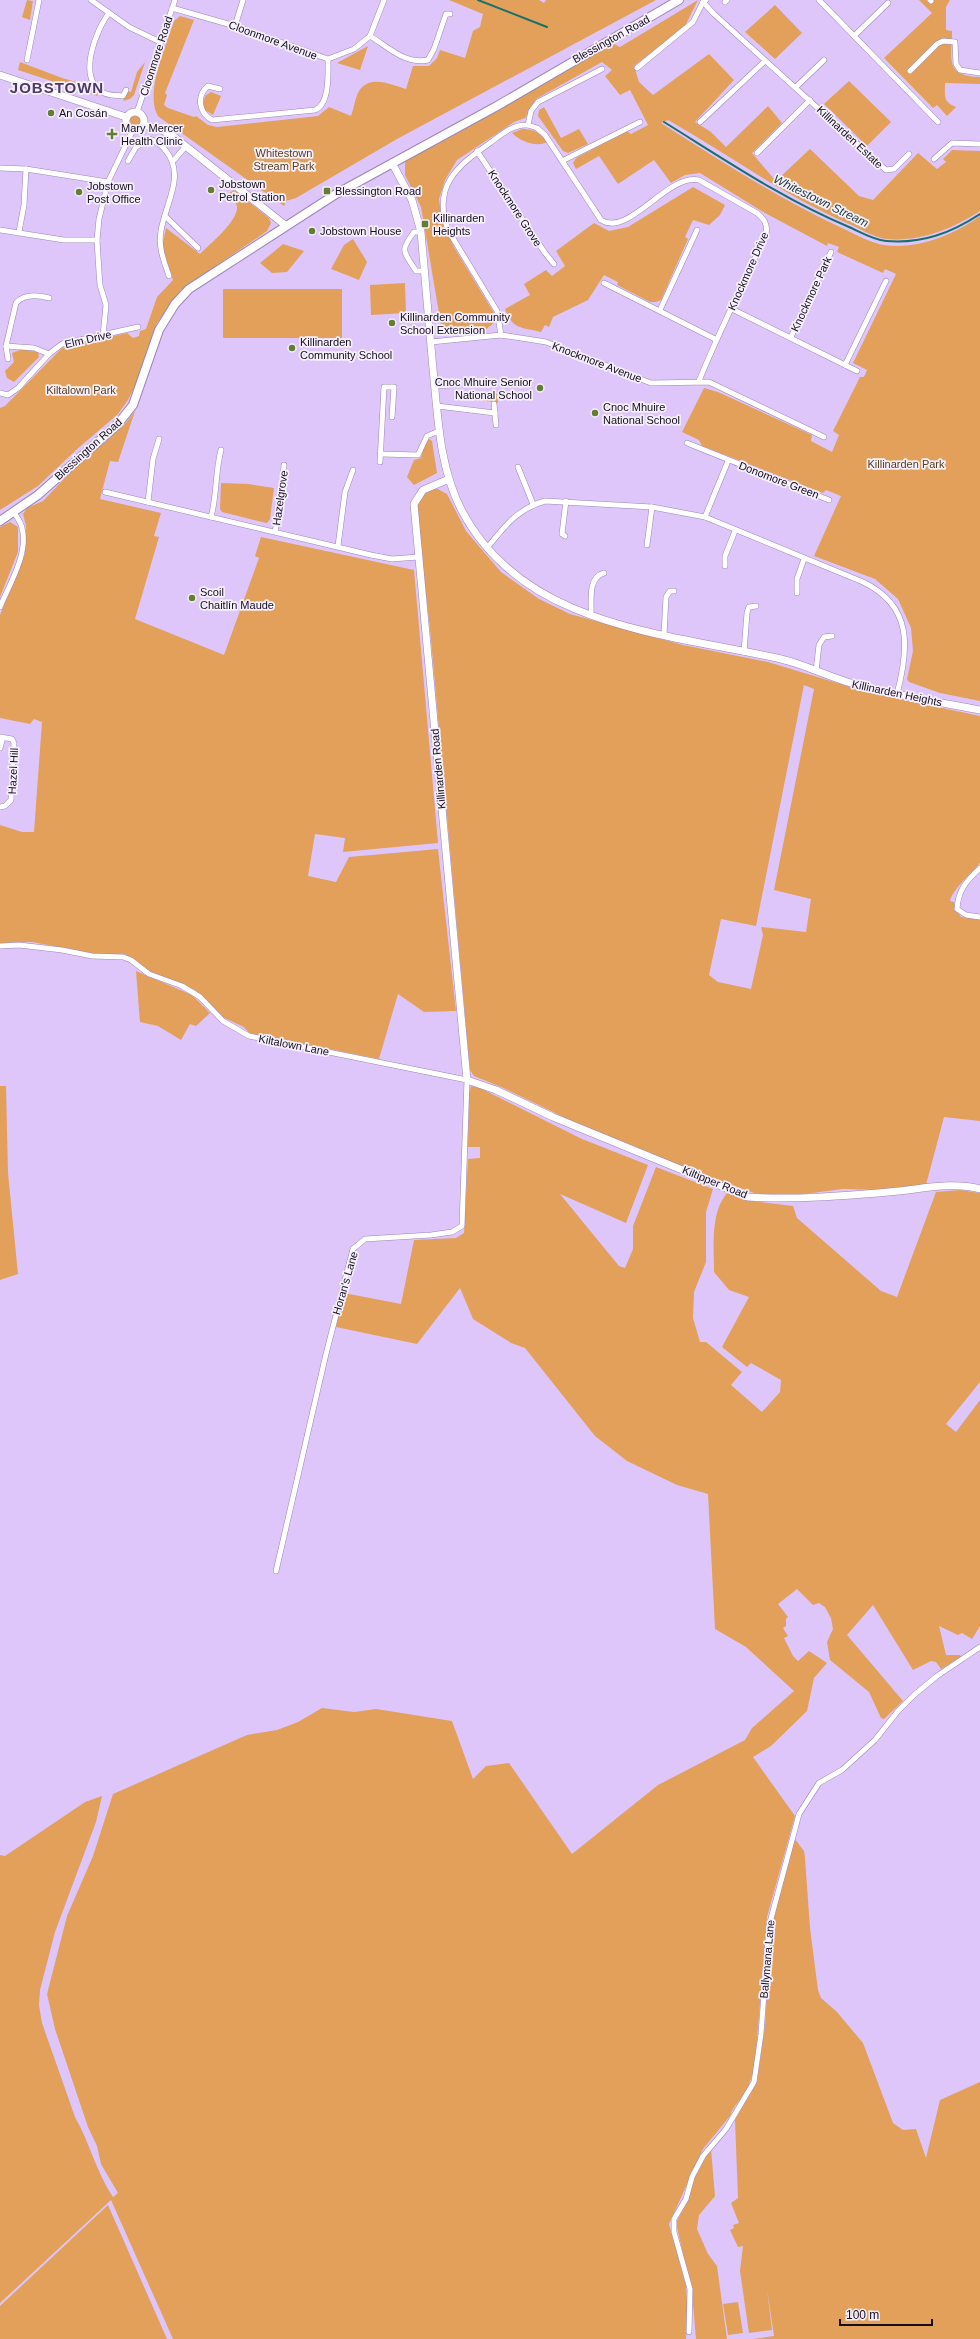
<svg xmlns="http://www.w3.org/2000/svg" width="980" height="2339" viewBox="0 0 980 2339" font-family="Helvetica,sans-serif">
<style>
.green{fill:#e2a05b;fill-rule:evenodd}
.lines{fill:none;stroke-linecap:round;stroke-linejoin:round}
.stream{stroke:#17706e;stroke-width:2}
.street-casing{stroke:#9c85b7;stroke-width:6}
.secondary-casing{stroke:#9c85b7;stroke-width:8}
.primary-casing{stroke:#9c85b7;stroke-width:10}
.street{stroke:#fff;stroke-width:5}
.secondary{stroke:#fff;stroke-width:7}
.primary{stroke:#fff;stroke-width:8}
.poi-dot{fill:#637d31;stroke:#f5f0fb;stroke-width:1.5}
.labels{text-anchor:middle;stroke-width:3.5;stroke-linejoin:round;paint-order:stroke}
.street-label{font-size:11px;fill:#160d1f;stroke:#f5f0fb}
.poi-label{font-size:11px;fill:#160d1f;stroke:#f5f0fb;text-anchor:start}
.park-label{font-size:11px;fill:#5b3c1b;stroke:#f5f0fb}
.water-label{font-size:12px;font-style:italic;fill:#243e3b;stroke:#f5f0fb}
.district-label{font-size:15px;font-weight:bold;letter-spacing:1px;fill:#4e3865;stroke:#f5f0fb}
</style>
<rect width="100%" height="100%" fill="#dec6fb"/>
<g class="green">
<polygon points="27,0 33,1 30,20 22,17"/>
<path d="M 449,0 L 539,0 L 544,3 L 546,0 L 656,0 L 397,139 L 296,198 L 286,201 L 284,206 L 159,117 C 143,96 167,44 174,21 L 180,16 L 194,20 L 165,93 L 167,95 L 164,105 L 168,108 L 194,117 L 196,116 L 208,125 L 217,127 L 318,116 L 329,107 L 351,116 C 354,108 355,98 359,91 C 370,74 392,85 406,89 L 413,66 L 429,66 L 437,58 L 440,50 L 465,58 L 473,31 L 480,27 L 483,14 Z"/>
<path d="M 698,0 L 685,26 L 634,66 L 639,82 L 653,95 L 709,54 L 734,80 L 695,122 L 711,132 L 726,147 L 768,106 L 782,123 L 752,153 L 774,179 L 779,178 L 810,149 L 859,196 L 873,200 L 918,153 L 937,169 L 946,162 L 943,159 L 952,150 L 980,151 L 980,211 C 952,229 921,242 886,239 C 873,237 859,228 847,223 C 783,195 728,154 668,120 L 661,123 C 720,160 778,199 842,228 C 855,234 870,243 884,245 C 918,250 953,235 980,216 L 980,701 L 940,693 L 909,682 L 907,679 L 913,651 L 911,628 L 898,599 L 875,579 L 814,556 L 841,496 L 826,490 L 823,493 L 702,446 L 699,440 L 682,432 L 704,388 L 718,392 L 812,435 L 811,441 L 832,452 L 839,435 L 833,431 L 860,377 L 864,377 L 867,370 L 853,363 L 896,274 L 885,269 L 883,273 L 837,252 L 839,247 L 828,243 L 827,246 L 765,213 L 700,173 L 685,175 L 671,183 L 654,160 L 618,184 L 599,156 L 576,169 L 573,163 L 576,158 L 627,131 L 631,134 L 648,125 L 630,90 L 620,95 L 605,76 L 612,70 L 602,62 L 536,99 L 525,118 L 514,122 L 457,160 L 445,180 L 439,199 L 442,222 L 454,247 L 494,313 L 494,323 L 485,330 L 445,332 L 441,325 L 421,207 L 405,175 L 405,161 L 612,43 L 620,47 Z"/>
<path d="M 919,0 L 950,0 L 946,7 L 946,30 L 952,31 C 952,59 944,76 980,77 L 980,84 L 945,83 C 945,96 943,102 956,107 L 947,116 L 937,105 L 933,108 L 884,58 L 932,13 Z"/>
<polygon points="775,5 802,33 775,59 745,32"/>
<polygon points="368,46 360,70 337,63"/>
<polygon points="20,62 62,78 91,86 98,94 97,96 18,70"/>
<polygon points="145,62 134,95 130,99 123,101 126,91 131,92 137,72"/>
<polygon points="849,81 891,122 867,146 824,104"/>
<polygon points="211,92 221,96 213,115 205,110 203,106 205,96"/>
<polygon points="544,107 561,138 579,129 588,144 568,153 563,151 538,116 539,110"/>
<circle cx="135" cy="121" r="7"/>
<path d="M 522,129 C 534,129 539,132 547,142 C 536,148 520,141 512,133 Z"/>
<path d="M 693,187 L 725,205 L 720,215 L 709,225 L 693,220 L 685,237 L 688,239 L 661,300 L 656,302 L 650,302 L 617,285 L 618,282 L 604,275 L 588,300 L 553,317 L 549,327 L 545,325 L 541,332 C 521,327 513,330 505,309 L 530,295 L 524,284 L 546,270 L 552,276 L 565,266 L 556,251 L 594,223 L 609,231 L 628,227 Z"/>
<path d="M 234,190 L 269,218 L 271,223 L 267,231 L 181,290 L 157,323 L 138,380 L 128,400 L 118,414 L 76,450 L 38,486 L 0,510 L 0,408 L 5,406 L 62,348 L 127,333 L 133,338 L 139,336 L 140,331 L 146,329 L 157,297 L 173,280 L 162,247 L 166,228 L 200,254 C 210,244 238,221 237,207 C 236,201 232,198 228,194 Z"/>
<polygon points="353,239 367,262 359,280 331,269 344,245"/>
<polygon points="283,244 304,251 287,272 272,273 260,263"/>
<polygon points="405,283 406,313 371,315 370,285"/>
<rect x="223" y="289" width="119" height="49"/>
<polygon points="23,349 38,352 39,357 14,382 7,378 5,371 14,362 12,353"/>
<polygon points="483,393 497,394 498,403 482,400"/>
<polygon points="135,411 118,462 110,461 100,499 161,513 154,536 159,537 135,619 224,655 259,558 255,556 261,537 414,570 438,843 343,852 345,838 315,834 308,876 336,882 349,857 438,849 456,1011 424,1012 398,994 379,1059 249,1033 244,1027 220,1016 195,990 144,969 125,954 101,955 32,942 0,943 0,825 22,832 34,832 42,722 34,719 30,724 0,718 0,615 25,554 26,526 23,514 27,508 43,501 78,464 124,425"/>
<polygon points="429,439 432,441 437,473 414,485 407,477 414,460 421,458 425,442"/>
<polygon points="221,483 248,484 274,488 270,519 267,523 262,522 222,512 220,509"/>
<path d="M 434,489 L 438,489 L 447,494 L 466,531 L 501,572 L 539,599 L 570,614 L 683,645 L 768,662 L 867,692 L 980,716 L 980,863 C 972,872 952,890 950,901 L 954,902 L 955,908 L 961,917 L 980,919 L 980,1121 L 944,1117 L 926,1185 L 881,1190 L 843,1189 L 804,1194 L 766,1195 L 754,1193 L 652,1156 L 576,1123 L 501,1087 L 474,1076 L 470,1070 L 430,629 L 419,533 L 417,505 L 424,493 ZM 804,685 L 814,689 L 774,890 L 811,899 L 806,932 L 761,927 L 763,935 L 751,989 L 718,982 L 709,975 L 721,919 L 756,926 Z"/>
<polygon points="10,522 18,527 18,552 0,597 0,527"/>
<polygon points="136,971 192,995 210,1013 196,1026 190,1024 181,1040 158,1026 140,1022"/>
<polygon points="0,1086 6,1086 8,1173 18,1274 0,1280"/>
<path d="M 471,1086 L 478,1087 L 582,1139 L 648,1165 L 626,1223 L 560,1194 L 619,1266 L 625,1268 L 633,1249 L 633,1226 L 656,1167 L 713,1189 L 706,1212 L 706,1262 L 694,1292 L 693,1318 L 700,1342 L 706,1342 L 742,1372 L 731,1385 L 762,1412 L 780,1392 L 781,1380 L 751,1363 L 747,1367 L 722,1347 L 749,1297 L 729,1290 L 714,1272 C 714,1247 710,1213 727,1193 L 744,1200 L 793,1206 L 797,1218 L 881,1291 L 897,1297 L 936,1192 L 960,1190 L 980,1193 L 980,1382 L 946,1424 L 956,1432 L 980,1400 L 980,1626 L 972,1639 L 962,1633 L 958,1635 L 939,1626 L 946,1655 L 960,1655 L 961,1657 L 941,1669 L 936,1662 L 931,1661 L 913,1670 L 873,1605 L 847,1635 L 903,1701 L 884,1719 L 881,1718 L 869,1692 L 830,1660 L 827,1642 L 833,1629 L 831,1618 L 825,1607 L 819,1603 L 813,1605 L 797,1589 L 778,1604 L 788,1617 L 786,1619 L 786,1626 L 783,1628 L 788,1636 L 784,1638 L 793,1656 L 798,1661 L 809,1651 L 827,1663 L 814,1678 L 807,1711 L 771,1746 L 753,1757 L 795,1816 L 767,1917 L 755,2065 C 752,2076 749,2088 742,2097 C 737,2104 733,2107 730,2116 L 703,2149 L 669,2224 L 686,2286 L 688,2314 L 686,2339 L 173,2339 L 111,2200 L 0,2303 L 0,1855 L 5,1856 L 85,1802 L 102,1796 L 96,1822 L 55,1932 L 40,1990 L 39,2005 L 42,2023 L 75,2117 C 90,2143 96,2172 113,2197 L 118,2193 L 101,2164 L 97,2146 L 88,2127 L 55,2029 L 47,1994 L 67,1916 L 93,1856 L 113,1794 L 247,1735 L 277,1730 L 298,1722 L 322,1708 L 354,1712 L 376,1709 L 452,1721 L 473,1779 L 486,1766 L 509,1763 L 572,1854 L 658,1785 L 745,1740 L 752,1728 L 794,1691 L 746,1647 L 715,1629 L 708,1494 L 677,1485 L 627,1461 L 595,1436 L 525,1348 L 511,1343 L 473,1319 L 460,1288 L 417,1344 L 336,1327 L 344,1293 L 401,1304 L 414,1240 L 456,1238 L 464,1233 L 468,1159 L 480,1158 L 480,1147 L 468,1147 L 469,1093 Z"/>
<polygon points="795,1839 804,1851 805,1858 810,1928 818,1990 821,1998 837,2012 863,2043 893,2123 903,2130 916,2129 926,2158 940,2100 980,2082 980,2339 753,2339 774,2336 767,2289 772,2330 749,2333 740,2271 743,2246 738,2247 730,2230 734,2228 733,2225 739,2223 731,2203 738,2198 735,2120 757,2082 765,2026 771,1930 778,1896"/>
<polygon points="711,2149 715,2196 699,2215 697,2229 708,2254 717,2266 727,2339 696,2339 692,2293 676,2223 686,2204 695,2175"/>
<polygon points="108,2205 167,2339 0,2339 0,2306"/>
<polygon points="738,2302 743,2333 728,2335 723,2304"/>
</g>
<g class="lines">
<g class="stream">
<polyline points="478,0 547,27"/>
<path d="M 664,122 C 724,159 784,200 849,227 C 860,232 874,240 886,241 C 922,244 951,233 980,214"/>
</g>
<defs>
<g id="street">
<polyline points="91,0 129,27 160,42"/>
<polyline points="706,0 703,2 714,14 886,170 894,169 909,154"/>
<polyline points="819,0 938,122"/>
<polyline points="930,0 931,1"/>
<polyline points="725,2 727,0"/>
<polyline points="172,8 235,26 328,59 354,49 370,36 384,0"/>
<path d="M 109,13 C 96,30 77,77 102,92 C 108,96 116,95 123,96 L 126,90"/>
<polyline points="235,26 243,0"/>
<path d="M 370,36 C 387,46 405,65 428,60 L 434,49 L 446,14 L 450,14"/>
<polyline points="854,36 888,3"/>
<polyline points="27,60 39,0"/>
<polyline points="637,68 693,22 703,2"/>
<polyline points="910,71 937,44 943,41 955,42 956,64 960,70 980,73"/>
<polyline points="796,87 824,60"/>
<path d="M 220,89 L 208,86 C 196,96 199,113 212,120 L 315,110 C 330,104 328,73 328,59"/>
<polyline points="137,112 175,0"/>
<polyline points="700,122 765,61"/>
<path d="M 528,125 L 537,128 L 545,135 L 601,220 C 629,238 667,173 699,180 L 757,213 C 764,219 768,224 766,234 C 744,283 719,331 699,381"/>
<polyline points="477,151 545,253 554,264"/>
<polyline points="757,153 810,100"/>
<polyline points="934,159 952,143 980,144"/>
<polyline points="174,160 186,146"/>
<polyline points="564,160 640,122"/>
<path d="M 128,161 L 136,147 L 149,139 C 156,141 162,145 166,151 C 186,176 165,204 161,231 C 158,247 164,261 169,276"/>
<polyline points="0,168 26,169 108,182"/>
<polyline points="165,216 198,248"/>
<polyline points="0,230 64,240 97,240"/>
<polyline points="19,232 24,205 26,169"/>
<path d="M 421,232 L 414,232 C 399,252 404,251 416,271 L 424,271"/>
<polyline points="604,283 715,339"/>
<polyline points="732,309 857,371"/>
<polyline points="660,310 697,230"/>
<path d="M 501,335 L 497,311 L 448,230 C 432,186 457,166 490,143 C 502,134 513,124 528,125 L 531,111 L 538,102 L 602,69"/>
<polyline points="103,336 106,305 100,285 99,272 97,240 99,219 108,182 133,130"/>
<polyline points="791,337 831,252"/>
<polyline points="431,342 501,335 546,342 651,383 709,382 824,437"/>
<polyline points="6,346 34,348 49,354"/>
<path d="M 8,359 L 6,346 L 16,303 C 24,294 38,295 49,298"/>
<polyline points="845,365 886,281"/>
<polyline points="435,386 451,385"/>
<polyline points="0,393 8,395 18,388 49,354 62,344 138,327"/>
<polyline points="494,404 496,425"/>
<polyline points="437,406 495,413"/>
<polyline points="687,443 829,500"/>
<polyline points="381,454 418,455 427,436 439,431"/>
<polyline points="380,462 384,387 394,387 392,417"/>
<polyline points="518,467 533,504"/>
<polyline points="105,492 371,555 392,559 418,557"/>
<polyline points="148,502 153,459 159,439"/>
<path d="M 211,517 C 217,495 215,473 221,450"/>
<polyline points="705,517 728,461"/>
<polyline points="275,531 281,505 284,465"/>
<polyline points="565,536 562,534 566,501"/>
<polyline points="647,545 652,507"/>
<polyline points="338,546 345,492 353,470"/>
<path d="M 487,548 C 505,526 517,509 545,501 L 652,507 L 705,517 L 863,582 C 913,606 909,648 897,694"/>
<polyline points="725,566 725,556 735,531"/>
<polyline points="797,593 797,579 804,559"/>
<path d="M 0,607 C 9,585 29,553 22,528 C 21,522 16,516 13,511"/>
<path d="M 591,616 C 592,601 587,578 604,573"/>
<polyline points="664,635 666,597 670,591 674,591"/>
<polyline points="744,652 747,613 749,607 756,606"/>
<polyline points="816,671 819,645 824,637 832,636"/>
<polyline points="0,737 12,739 14,743 11,800 5,806 0,807"/>
<polyline points="0,748 3,737"/>
<path d="M 980,868 C 967,880 958,890 957,909 L 966,915 L 980,917"/>
<polyline points="0,946 19,945 62,950 92,956 123,957 131,960 149,974 182,986 200,997 223,1021 249,1036 467,1080 462,1226 452,1232 431,1235 365,1239 353,1249 326,1354 276,1571"/>
<polyline points="689,2332 690,2289 674,2232 674,2219 686,2199 692,2177 703,2156 726,2129 754,2082 761,2034 769,1926 799,1814 819,1783 842,1770 875,1740 898,1711 914,1695 937,1676 980,1647"/>
</g>
<g id="secondary">
<polyline points="0,75 126,117"/>
<circle cx="135" cy="121" r="9"/>
<polyline points="143,125 160,129 173,136 285,225"/>
<path d="M 392,163 L 412,200 L 421,232 C 425,278 429,323 433,369 C 438,417 439,467 462,511 C 524,628 667,633 781,659 C 806,665 829,677 854,684 C 895,695 938,702 980,710"/>
<path d="M 449,479 L 423,490 L 414,504 L 467,1080 L 496,1090 L 553,1117 L 748,1197 C 793,1200 843,1196 889,1192 C 917,1190 952,1181 980,1189"/>
</g>
<polyline id="primary" points="0,521 38,495 117,425 133,405 159,330 175,304 189,289 336,194 497,106 679,0"/>
</defs>
<use href="#street" class="street-casing"/>
<use href="#secondary" class="secondary-casing"/>
<use href="#primary" class="primary-casing"/>
<use href="#street" class="street"/>
<use href="#secondary" class="secondary"/>
<use href="#primary" class="primary"/>
</g>
<g class="poi-dot">
<circle cx="51" cy="113" r="4"/>
<path d="M110 128h4v4h4v4h-4v4h-4v-4h-4v-4h4z"/>
<circle cx="211" cy="190" r="4"/>
<rect x="323" y="187" width="8" height="8" rx="2"/>
<circle cx="79" cy="192" r="4"/>
<rect x="421" y="220" width="8" height="8" rx="2"/>
<circle cx="312" cy="231" r="4"/>
<circle cx="392" cy="323" r="4"/>
<circle cx="292" cy="348" r="4"/>
<circle cx="540" cy="388" r="4"/>
<circle cx="595" cy="413" r="4"/>
<circle cx="192" cy="598" r="4"/>
</g>
<g class="labels">
<g class="street-label">
<text transform="translate(611 39) rotate(-29)" y="4">Blessington Road</text>
<text transform="translate(273 40) rotate(20)" y="4">Cloonmore Avenue</text>
<text transform="translate(156 56) rotate(-72)" y="4">Cloonmore Road</text>
<text transform="translate(850 137) rotate(43)" y="4">Killinarden Estate</text>
<text transform="translate(515 208) rotate(57)" y="4">Knockmore Grove</text>
<text transform="translate(748 271) rotate(-66)" y="4">Knockmore Drive</text>
<text transform="translate(811 294) rotate(-65)" y="4">Knockmore Park</text>
<text transform="translate(88 339) rotate(-13)" y="4">Elm Drive</text>
<text transform="translate(597 362) rotate(21)" y="4">Knockmore Avenue</text>
<text transform="translate(88 449) rotate(-42)" y="4">Blessington Road</text>
<text transform="translate(779 480) rotate(21)" y="4">Donomore Green</text>
<text transform="translate(280 498) rotate(-82)" y="4">Hazelgrove</text>
<text transform="translate(897 693) rotate(12)" y="4">Killinarden Heights</text>
<text transform="translate(438 769) rotate(-95)" y="4">Killinarden Road</text>
<text transform="translate(13 771) rotate(-87)" y="4">Hazel Hill</text>
<text transform="translate(294 1045) rotate(11)" y="4">Kiltalown Lane</text>
<text transform="translate(715 1182) rotate(22)" y="4">Kiltipper Road</text>
<text transform="translate(345 1283) rotate(-74)" y="4">Horan's Lane</text>
<text transform="translate(767 1959) rotate(-85)" y="4">Ballymana Lane</text>
</g>
<g class="poi-label">
<text x="59" y="117">An Cosán</text>
<text x="121" y="132">Mary Mercer<tspan x="121" dy="13">Health Clinic</tspan></text>
<text x="219" y="188">Jobstown<tspan x="219" dy="13">Petrol Station</tspan></text>
<text x="87" y="190">Jobstown<tspan x="87" dy="13">Post Office</tspan></text>
<text x="335" y="195">Blessington Road</text>
<text x="433" y="222">Killinarden<tspan x="433" dy="13">Heights</tspan></text>
<text x="320" y="235">Jobstown House</text>
<text x="400" y="321">Killinarden Community<tspan x="400" dy="13">School Extension</tspan></text>
<text x="300" y="346">Killinarden<tspan x="300" dy="13">Community School</tspan></text>
<text x="532" y="386" text-anchor="end">Cnoc Mhuire Senior<tspan x="532" dy="13">National School</tspan></text>
<text x="603" y="411">Cnoc Mhuire<tspan x="603" dy="13">National School</tspan></text>
<text x="200" y="596">Scoil<tspan x="200" dy="13">Chaitlín Maude</tspan></text>
</g>
<g class="park-label">
<text x="284" y="157">Whitestown<tspan x="284" dy="13">Stream Park</tspan></text>
<text x="81" y="394">Kiltalown Park</text>
<text x="906" y="468">Killinarden Park</text>
</g>
<g class="water-label">
<text transform="translate(821 201) rotate(26)" y="4">Whitestown Stream</text>
</g>
<g class="district-label">
<text x="57" y="93">JOBSTOWN</text>
</g>
</g>
<path d="M840 2319v6h92v-6" fill="none" stroke="#160d1f" stroke-width="2"/>
<text x="846" y="2319" font-size="12" fill="#160d1f" stroke="#f5f0fb" stroke-width="3" paint-order="stroke">100 m</text>
</svg>
